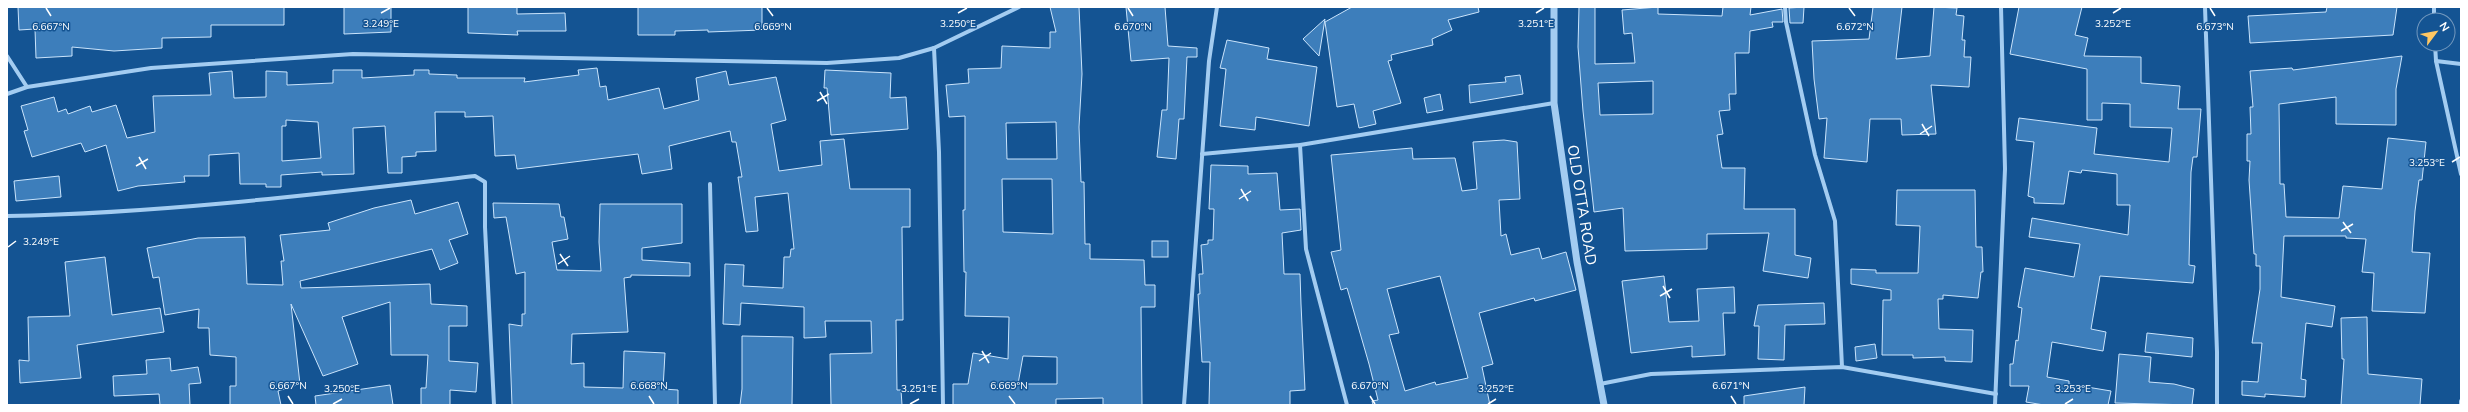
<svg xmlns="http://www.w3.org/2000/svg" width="2468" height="412" viewBox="0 0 2468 412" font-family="Mulish,sans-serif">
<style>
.building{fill:#3d7ebb;stroke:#cae4fc;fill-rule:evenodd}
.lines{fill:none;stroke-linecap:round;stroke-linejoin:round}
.minor{stroke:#a3ccf1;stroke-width:4}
.tertiary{stroke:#a3ccf1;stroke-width:7}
.ticks{fill:none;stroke:#fff;stroke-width:1.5}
.labels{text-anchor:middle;stroke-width:3;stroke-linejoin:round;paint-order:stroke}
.street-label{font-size:15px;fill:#fff;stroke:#145493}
.ticks-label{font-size:10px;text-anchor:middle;fill:#fff;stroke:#145493;stroke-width:3;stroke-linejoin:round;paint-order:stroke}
</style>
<rect width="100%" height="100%" fill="#145493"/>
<g class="building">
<polygon points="18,7 284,7 284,25 211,25 211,37 162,38 162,48 114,51 72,47 72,56 36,58 35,29 19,30"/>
<polygon points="344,7 391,7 391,32 344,34"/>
<polygon points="468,7 517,7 517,14 565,13 566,31 517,31 518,35 468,33"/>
<polygon points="638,7 762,7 762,30 708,32 708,30 675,31 675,35 638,35"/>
<path d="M 1050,7 L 1079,7 L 1082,74 L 1079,127 L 1081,182 L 1084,182 L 1085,244 L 1090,244 L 1090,259 L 1144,260 L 1145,285 L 1155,285 L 1155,307 L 1141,307 L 1142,405 L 1103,405 L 1103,398 L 1056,399 L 1056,405 L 953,405 L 953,384 L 968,384 L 973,353 L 1008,359 L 1009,317 L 965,316 L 966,272 L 964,272 L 963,210 L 965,210 L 965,116 L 949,117 L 946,85 L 969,83 L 968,69 L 1001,68 L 1002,46 L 1050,48 L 1050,32 L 1056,32 ZM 1056,122 L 1057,159 L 1007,159 L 1006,123 ZM 1002,179 L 1052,179 L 1053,234 L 1003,232 ZM 1023,356 L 1057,357 L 1057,384 L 1018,384 Z"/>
<polygon points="1126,7 1165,7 1168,46 1197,48 1197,57 1187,57 1184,119 1179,119 1176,159 1157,157 1162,110 1167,110 1169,58 1131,61"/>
<polygon points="1352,7 1478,7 1479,12 1448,20 1452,30 1432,39 1433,45 1391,55 1392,60 1388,61 1401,103 1373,111 1376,124 1359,128 1354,104 1337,107 1325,22"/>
<path d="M 1579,7 L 1595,7 L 1595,64 L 1635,63 L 1632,33 L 1624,34 L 1622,10 L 1658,7 L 1658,14 L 1722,16 L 1723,7 L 1751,7 L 1750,15 L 1782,9 L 1783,22 L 1772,22 L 1773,27 L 1750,31 L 1749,53 L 1735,53 L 1736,94 L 1729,94 L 1730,110 L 1719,111 L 1723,134 L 1717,135 L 1722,168 L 1745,168 L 1744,209 L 1795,209 L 1795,255 L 1811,258 L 1808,278 L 1763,271 L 1769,233 L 1707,234 L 1707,249 L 1625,251 L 1623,208 L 1594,212 L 1583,111 L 1578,47 ZM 1653,81 L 1653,114 L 1600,115 L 1598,83 Z"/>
<polygon points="1804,7 1803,23 1790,23 1789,8"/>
<polygon points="1873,7 1902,7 1896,59 1930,56 1934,7 1957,8 1956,15 1964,16 1962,40 1965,40 1964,57 1971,57 1969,87 1931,85 1936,134 1902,135 1901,119 1870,119 1867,162 1824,158 1827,118 1819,119 1814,79 1812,41 1869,39"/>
<polygon points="2019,7 2082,7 2075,35 2088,38 2084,56 2141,57 2141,83 2180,86 2178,109 2201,109 2197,157 2193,157 2191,172 2189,265 2195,266 2193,283 2100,276 2091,329 2106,332 2103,351 2052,342 2047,377 2069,381 2069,384 2111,391 2108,405 2044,405 2026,402 2029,386 2010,386 2010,364 2013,364 2016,340 2018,341 2022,308 2018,307 2025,268 2074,277 2080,244 2029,237 2032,218 2128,235 2130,205 2117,205 2117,174 2082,170 2081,173 2069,171 2064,204 2034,203 2034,198 2028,196 2034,142 2016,140 2019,118 2097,128 2094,154 2169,162 2172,128 2130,127 2130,104 2102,103 2102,120 2087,120 2087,69 2010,54"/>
<polygon points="2327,7 2397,7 2393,35 2250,43 2248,16 2326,12"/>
<polygon points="1325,19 1319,56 1303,39"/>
<polygon points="1227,40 1269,48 1267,59 1317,67 1309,126 1256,117 1255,130 1220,126 1226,69 1220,68"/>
<polygon points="2402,56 2396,89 2396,125 2336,124 2336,97 2279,104 2280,184 2284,184 2286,217 2339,218 2343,186 2382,189 2388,138 2426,142 2422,180 2419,180 2415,211 2412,252 2430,253 2425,313 2372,311 2374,273 2362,272 2366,239 2346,238 2346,236 2284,236 2281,297 2335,306 2332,327 2306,323 2301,379 2306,380 2305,397 2265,394 2265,397 2242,395 2242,381 2258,382 2262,343 2252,343 2260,289 2260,266 2256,266 2256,254 2254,254 2249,180 2250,161 2247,161 2247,134 2251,134 2250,107 2253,107 2250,71 2292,68 2293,70"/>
<path d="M 597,68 L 600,87 L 606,86 L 608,100 L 659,88 L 664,109 L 699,100 L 696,78 L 726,71 L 729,85 L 776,77 L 786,120 L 771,124 L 779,171 L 822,165 L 820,141 L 844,139 L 850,189 L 910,189 L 910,227 L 902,227 L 903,320 L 896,320 L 897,390 L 901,390 L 902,405 L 831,405 L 830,354 L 872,353 L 871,321 L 825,321 L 826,337 L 804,338 L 804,307 L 741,303 L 740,325 L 723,324 L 725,264 L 744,265 L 743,286 L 783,288 L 784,257 L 790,257 L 791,249 L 794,249 L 788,193 L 755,197 L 758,231 L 746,232 L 738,177 L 742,177 L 736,142 L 732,142 L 730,131 L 669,146 L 672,169 L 642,174 L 638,154 L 517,169 L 515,155 L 495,156 L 493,116 L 465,117 L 465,112 L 435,112 L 436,151 L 416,152 L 416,156 L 402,157 L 402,173 L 388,173 L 385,126 L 353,128 L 354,174 L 322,175 L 322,172 L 281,175 L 281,187 L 266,187 L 266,184 L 240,184 L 239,153 L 209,155 L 209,176 L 184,176 L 185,182 L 138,186 L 118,191 L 106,145 L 85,152 L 81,143 L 32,157 L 24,131 L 28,130 L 21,106 L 54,97 L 58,112 L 66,109 L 68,114 L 90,106 L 92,112 L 116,105 L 127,138 L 155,132 L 153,96 L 211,95 L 209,73 L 232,71 L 234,98 L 266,97 L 266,71 L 287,72 L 287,85 L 333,83 L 333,70 L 362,70 L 362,78 L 414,75 L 414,70 L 429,70 L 429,74 L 457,75 L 457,78 L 525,78 L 524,82 L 579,75 L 578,70 ZM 286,120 L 318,122 L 321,158 L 282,161 L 282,126 L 286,126 Z"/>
<polygon points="825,70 891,73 890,98 906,97 908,129 831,135 827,88 824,88"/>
<polygon points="1520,75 1523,94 1470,103 1469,85 1506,82 1505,77"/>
<polygon points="1440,94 1443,110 1427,113 1424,98"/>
<path d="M 1504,140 L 1517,142 L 1520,199 L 1499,200 L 1501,236 L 1506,234 L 1511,255 L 1539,248 L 1542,259 L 1566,252 L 1576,290 L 1535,301 L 1534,298 L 1479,313 L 1493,364 L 1482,367 L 1490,405 L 1373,405 L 1372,401 L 1378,400 L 1369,364 L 1347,288 L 1341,290 L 1331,252 L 1341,250 L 1331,155 L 1412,148 L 1413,159 L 1455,158 L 1462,191 L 1477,189 L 1473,142 ZM 1440,276 L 1468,378 L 1436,385 L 1435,382 L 1405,391 L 1389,335 L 1399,333 L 1387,289 Z"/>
<polygon points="1211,165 1248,166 1248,174 1277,173 1280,210 1300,209 1301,230 1282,233 1284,274 1300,274 1301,304 1305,390 1290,391 1290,405 1209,405 1210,362 1202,362 1198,294 1200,294 1199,274 1203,274 1201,245 1208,244 1208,240 1213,240 1214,209 1209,209"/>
<polygon points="59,176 61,197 16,201 14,181"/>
<polygon points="1897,190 1975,190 1976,247 1982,247 1983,272 1981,272 1978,298 1943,295 1943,299 1938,299 1939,329 1973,330 1972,362 1945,361 1945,357 1913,358 1913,355 1882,355 1883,300 1891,300 1891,290 1851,284 1851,269 1876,270 1876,273 1918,273 1920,226 1896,225"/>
<polygon points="411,200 415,214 458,202 468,234 449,240 458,263 440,270 432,249 300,281 301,288 430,284 431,304 467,306 467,326 449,326 449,361 478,363 476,392 450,390 450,405 421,405 421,388 426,388 428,355 391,355 390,302 342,317 358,364 323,376 291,304 300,384 278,391 281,405 230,405 230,386 236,386 236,357 210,355 209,328 198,328 199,309 165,315 159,277 153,278 147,248 198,238 245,237 247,284 283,285 281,261 284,261 280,235 330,230 328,223 374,208"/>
<polygon points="493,203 559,204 561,217 564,217 568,239 552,242 557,270 601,271 599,242 600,204 682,204 682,243 642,248 642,260 690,263 690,276 631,275 631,277 624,278 628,332 572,334 571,364 584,363 584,387 623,388 624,351 665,353 663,389 678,390 678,405 512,405 509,324 522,326 522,314 525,314 525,272 516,274 506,217 494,218"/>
<rect x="1152" y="241" width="16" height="16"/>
<polygon points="105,257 112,315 160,308 164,332 77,345 81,378 20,383 19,360 29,361 28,317 70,316 65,262"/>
<polygon points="1664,276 1669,322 1699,321 1697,289 1734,287 1735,313 1723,313 1725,355 1692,357 1692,346 1631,353 1622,281"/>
<polygon points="1824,303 1825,324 1785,325 1784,360 1758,359 1759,326 1754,326 1758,305"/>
<polygon points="2367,317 2368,374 2422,379 2420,405 2341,405 2344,359 2342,359 2341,318"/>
<polygon points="2147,333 2193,338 2192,357 2145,352"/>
<polygon points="742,336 793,337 792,405 740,405 742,389"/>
<polygon points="1875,344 1877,358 1856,361 1855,347"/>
<polygon points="2119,354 2151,357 2149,382 2174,384 2194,389 2192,405 2115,403"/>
<polygon points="170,358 171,371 198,367 201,383 189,384 190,405 160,405 159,394 114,396 113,376 147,374 146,360"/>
<polygon points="390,385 393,405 316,405 315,396"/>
<polygon points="1805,387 1804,405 1744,405 1744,396"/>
</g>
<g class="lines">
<g class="minor">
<polyline points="1785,7 1786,22 1815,155 1835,221 1842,367"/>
<polyline points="2205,7 2217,352 2217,405"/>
<polyline points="2434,7 2434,20"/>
<polyline points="2435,44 2436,61 2461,174"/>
<polyline points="934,48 939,152 943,405"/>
<polyline points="7,56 27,87"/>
<polyline points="2436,61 2461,64"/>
<polyline points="7,94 27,87 151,68 353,54 827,63 899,58 934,48 1019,7"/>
<polyline points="1300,145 1306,249 1347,405"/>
<polyline points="1202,154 1300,145 1554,103"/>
<polyline points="710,184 715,405"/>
<path d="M 7,216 C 163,213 319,194 475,176 L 485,182 L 485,227 L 494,405"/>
<polyline points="1600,384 1651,374 1842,367 1996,394"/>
<polyline points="1184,405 1209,61 1217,7"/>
<polyline points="1995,405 2005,169 2001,7"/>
<polyline points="2461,405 2461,401"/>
</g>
<polyline class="tertiary" points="1554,7 1554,103 1577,262 1604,405"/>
</g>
<path class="ticks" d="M 46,8 L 51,16M 767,8 L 773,16M 1128,8 L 1133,16M 1849,8 L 1855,16M 2210,8 L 2215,16M 381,13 L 390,8M 958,13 L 967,8M 1536,13 L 1544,8M 2113,13 L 2121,8M 820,92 L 827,104M 817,101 L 829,94M 1922,124 L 1929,136M 1920,134 L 1932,126M 139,157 L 146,169M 2452,162 L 2460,157M 136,166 L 148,159M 1241,189 L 1248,201M 1239,199 L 1251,191M 2343,222 L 2351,233M 2341,231 L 2353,224M 8,247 L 16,241M 560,254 L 568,266M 558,264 L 570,256M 1663,286 L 1670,298M 1660,296 L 1672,289M 982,351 L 989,363M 979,361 L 991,353M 288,396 L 293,404M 649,396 L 654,404M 1009,396 L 1015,404M 1370,396 L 1375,404M 1731,396 L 1736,404M 333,404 L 342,399M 910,404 L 919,399M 1488,404 L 1496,399M 2065,404 L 2073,399"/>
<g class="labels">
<g class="street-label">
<text transform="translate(1582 205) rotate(81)" y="5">OLD OTTA ROAD</text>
</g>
</g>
<g class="ticks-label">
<text x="958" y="27">3.250°E</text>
<text x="2113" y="27">3.252°E</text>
<text x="381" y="27">3.249°E</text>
<text x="1536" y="27">3.251°E</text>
<text x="1133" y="30">6.670°N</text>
<text x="1855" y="30">6.672°N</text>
<text x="2215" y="30">6.673°N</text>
<text x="51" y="30">6.667°N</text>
<text x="773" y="30">6.669°N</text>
<text x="2427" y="166">3.253°E</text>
<text x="41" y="245">3.249°E</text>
<text x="288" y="389">6.667°N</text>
<text x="649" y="389">6.668°N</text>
<text x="1009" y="389">6.669°N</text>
<text x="1370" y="389">6.670°N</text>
<text x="1731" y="389">6.671°N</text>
<text x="342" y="392">3.250°E</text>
<text x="919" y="392">3.251°E</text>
<text x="1496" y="392">3.252°E</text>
<text x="2073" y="392">3.253°E</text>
</g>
<rect width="2468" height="412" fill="none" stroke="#ffffff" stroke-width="16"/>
<g transform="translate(2436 32) rotate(58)"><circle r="19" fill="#145493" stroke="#7298be"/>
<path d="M0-3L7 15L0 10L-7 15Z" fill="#ffc763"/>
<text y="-6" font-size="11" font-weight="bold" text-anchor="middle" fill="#ffffff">N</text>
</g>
</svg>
